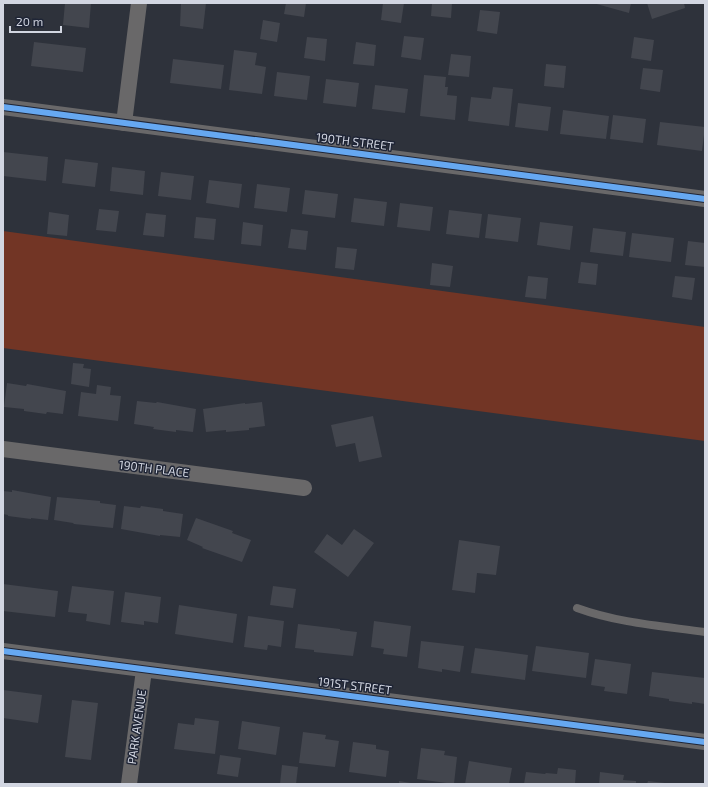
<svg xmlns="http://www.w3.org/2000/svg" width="708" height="787" viewBox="0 0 708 787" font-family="'Exo 2',sans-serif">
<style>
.green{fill:#723525}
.building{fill:#43464e}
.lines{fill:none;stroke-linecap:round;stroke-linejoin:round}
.service{stroke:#696869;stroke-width:8}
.minor{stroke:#696869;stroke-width:16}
.cycleway-casing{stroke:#1f2536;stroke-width:8}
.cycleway{stroke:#66a8f1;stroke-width:6}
.labels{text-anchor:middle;stroke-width:3;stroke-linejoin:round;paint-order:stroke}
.street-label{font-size:12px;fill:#d2d6e1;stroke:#1f2536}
</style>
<rect width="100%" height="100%" fill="#2e323b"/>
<polygon class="green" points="3,231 705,327 705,441 3,348"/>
<g class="building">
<polygon points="65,3 91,3 89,28 63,25"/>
<polygon points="181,3 206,3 203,29 180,26"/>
<polygon points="286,3 306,3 304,17 284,14"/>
<polygon points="383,3 404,3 401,23 381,20"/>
<polygon points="432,3 452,3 451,18 431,16"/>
<polygon points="593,3 631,3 629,13"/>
<polygon points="647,3 684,3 685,8 652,19"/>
<polygon points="480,10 500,12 497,34 477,31"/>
<polygon points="263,20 280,23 277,42 260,39"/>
<polygon points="404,36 424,38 421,60 401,57"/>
<polygon points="307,37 327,39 325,61 304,58"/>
<polygon points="634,37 654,40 651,61 631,58"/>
<polygon points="34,42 86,48 83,72 31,66"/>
<polygon points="356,42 376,45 374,66 353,64"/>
<polygon points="234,50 257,53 255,65 266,67 262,94 229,90"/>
<polygon points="451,54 471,56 469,77 448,75"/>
<polygon points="173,59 224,65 221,89 170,83"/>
<polygon points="546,64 566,66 564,88 544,86"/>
<polygon points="643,68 663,70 660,92 640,89"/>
<polygon points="277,72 310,76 307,100 274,96"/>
<polygon points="424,75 446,77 445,87 448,87 447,95 457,96 455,120 420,116"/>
<polygon points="326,79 359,83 356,107 323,103"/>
<polygon points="375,85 408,89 405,113 372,109"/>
<polygon points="493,87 513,89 509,126 468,121 471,97 491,99"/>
<polygon points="518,103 551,107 548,131 515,127"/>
<polygon points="563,110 609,116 606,139 560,134"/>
<polygon points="613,115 646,119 643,143 610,139"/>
<polygon points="660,122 705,127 702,151 657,145"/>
<polygon points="3,152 48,157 46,181 3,176"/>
<polygon points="65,159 98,163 95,187 62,183"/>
<polygon points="112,167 145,171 143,195 110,191"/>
<polygon points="161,172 194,176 191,200 158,196"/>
<polygon points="209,180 242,184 239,208 206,203"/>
<polygon points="257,184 290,188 287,212 254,208"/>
<polygon points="305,190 338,194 335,218 302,214"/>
<polygon points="354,198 387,202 384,226 351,222"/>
<polygon points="400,203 433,207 430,231 397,227"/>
<polygon points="99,209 119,211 116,232 96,230"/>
<polygon points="449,210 482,214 479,238 446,234"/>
<polygon points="49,212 69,215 67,236 47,234"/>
<polygon points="146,213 166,215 164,237 143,235"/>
<polygon points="488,214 521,218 518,242 485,238"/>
<polygon points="196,217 216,219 214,240 194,238"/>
<polygon points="243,222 263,225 261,246 241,244"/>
<polygon points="540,222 573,226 570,250 537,245"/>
<polygon points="593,228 626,232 623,256 590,252"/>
<polygon points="291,229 308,231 306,250 288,248"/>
<polygon points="632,233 674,238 671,262 629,257"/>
<polygon points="688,241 705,243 705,267 685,265"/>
<polygon points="337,247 357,249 354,270 335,268"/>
<polygon points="581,262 598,264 596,285 578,283"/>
<polygon points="432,263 453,266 450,287 430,285"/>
<polygon points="528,276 548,278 546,299 525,297"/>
<polygon points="675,276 695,278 692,300 672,297"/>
<polygon points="73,363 84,364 83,368 91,369 89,387 71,384"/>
<polygon points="7,383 26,386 27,384 66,391 63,414 47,412 46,414 24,411 24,409 4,407"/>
<polygon points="97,385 111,387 110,395 121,396 118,421 78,416 81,392 96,394"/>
<polygon points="137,401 156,403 157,402 196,409 193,432 176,430 176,432 153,429 154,427 134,424"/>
<polygon points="262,402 265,426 249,428 249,430 226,432 226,430 206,432 203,409 245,403 245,404"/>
<polygon points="373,416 382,457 359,462 355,443 336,447 331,425"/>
<polygon points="12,490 51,497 48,520 31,518 31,519 8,516 8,515 3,514 3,491 12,492"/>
<polygon points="57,497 100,501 100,503 116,505 113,528 74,524 73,523 54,520"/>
<polygon points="124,506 140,508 141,506 163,509 163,511 183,514 180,537 160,535 160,536 121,529"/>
<polygon points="196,518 233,531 232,533 251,540 242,562 202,548 203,547 187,540"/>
<polygon points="354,529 374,543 348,577 314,552 327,534 342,545"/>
<polygon points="459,540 500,546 496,575 477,573 475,593 452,590"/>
<polygon points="3,584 58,591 55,617 3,611"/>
<polygon points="72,586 114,591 110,625 86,621 87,614 68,612"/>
<polygon points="273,586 296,589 293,608 270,605"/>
<polygon points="125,592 161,597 158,623 144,621 144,625 121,622"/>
<polygon points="179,605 237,614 233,643 175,634"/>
<polygon points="248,616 284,621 281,647 268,645 267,650 244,647"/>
<polygon points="374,621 411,626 407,657 383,654 384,649 371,647"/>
<polygon points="298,624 340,629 340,630 357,632 353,656 314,652 314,650 295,648"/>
<polygon points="421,641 464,646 460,672 442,669 442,672 418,668"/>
<polygon points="536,646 589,653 586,678 532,671"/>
<polygon points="475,648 528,655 525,680 471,673"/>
<polygon points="595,659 631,664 627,694 604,691 605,687 591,685"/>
<polygon points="652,672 705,678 705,704 692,702 692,704 669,701 669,699 649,696"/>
<polygon points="3,690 42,695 38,723 3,718"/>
<polygon points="72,700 98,703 91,760 65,757"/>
<polygon points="195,718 219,721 215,754 174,749 178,723 194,725"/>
<polygon points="242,721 280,727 276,755 238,749"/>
<polygon points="303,732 326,735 325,739 339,741 335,767 299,763"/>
<polygon points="353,742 376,745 376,749 389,751 386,777 349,772"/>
<polygon points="421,748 445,751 444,755 457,757 454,784 417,779"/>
<polygon points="220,755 241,758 238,777 217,774"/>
<polygon points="469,761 512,768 509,784 465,784"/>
<polygon points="282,765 298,767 296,784 280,784"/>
<polygon points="558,768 576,770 575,784 524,784 526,772 545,774 546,773 557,774"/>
<polygon points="600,772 624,775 623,780 636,781 636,784 599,784"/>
<polygon points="399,781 411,783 411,784 399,784"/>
<polygon points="648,781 665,783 665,784 647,784"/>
</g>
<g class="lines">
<path class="service" d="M 577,608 C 618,623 662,626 705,632"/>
<g class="minor">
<polyline points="3,107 705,199"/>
<polyline points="124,123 139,3"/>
<polyline points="3,449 304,488"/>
<polyline points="3,651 705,742"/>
<polyline points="129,784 144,670"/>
</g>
<defs>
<g id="cycleway">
<polyline points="3,107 705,199"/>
<polyline points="3,651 705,742"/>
</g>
</defs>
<use href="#cycleway" class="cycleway-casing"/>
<use href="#cycleway" class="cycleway"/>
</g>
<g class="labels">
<g class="street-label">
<text transform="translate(355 142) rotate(7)" y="4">190TH STREET</text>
<text transform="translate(154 469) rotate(7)" y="4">190TH PLACE</text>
<text transform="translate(355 686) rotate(7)" y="4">191ST STREET</text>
<text transform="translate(137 727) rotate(-82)" y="4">PARK AVENUE</text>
</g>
</g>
<rect width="708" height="787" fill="none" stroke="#d2d6e1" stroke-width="8"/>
<path d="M10 26v6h51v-6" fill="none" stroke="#d2d6e1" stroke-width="2"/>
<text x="16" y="26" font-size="12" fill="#d2d6e1" stroke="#1f2536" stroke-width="3" paint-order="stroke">20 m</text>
</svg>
